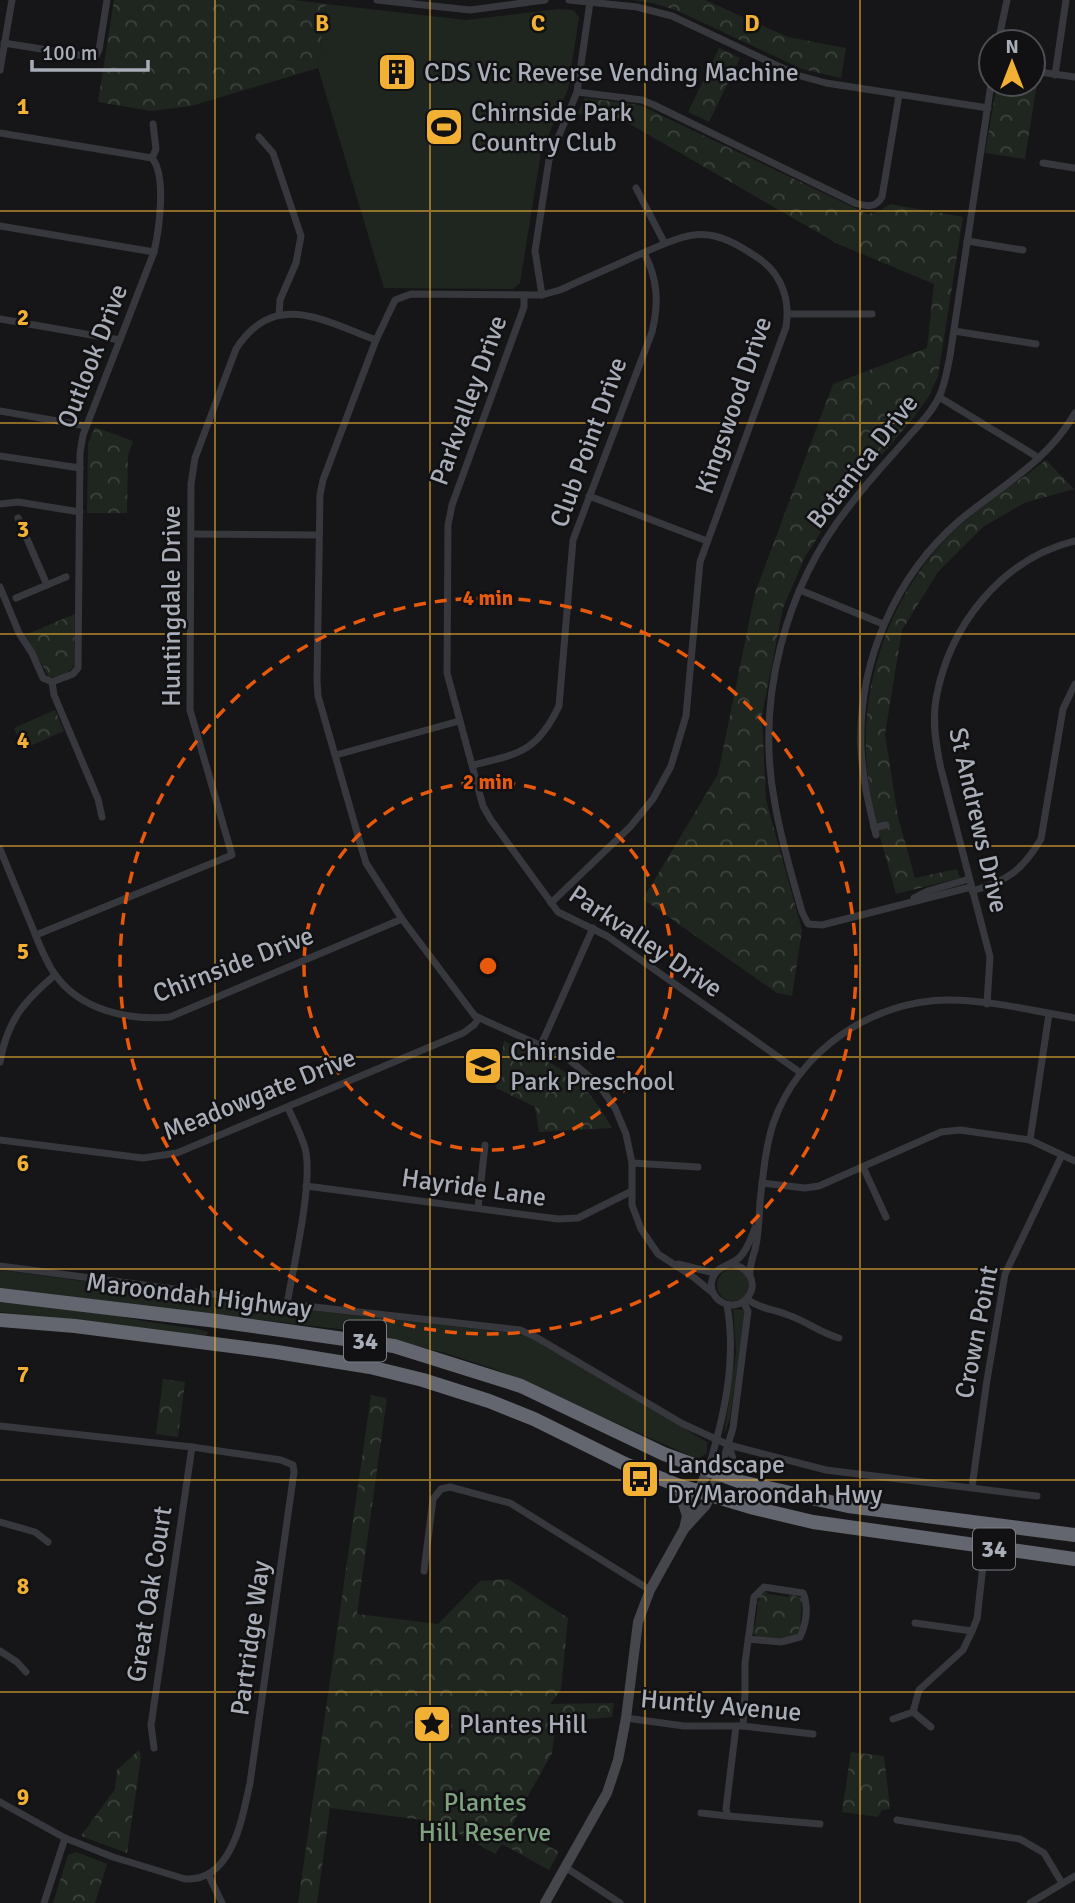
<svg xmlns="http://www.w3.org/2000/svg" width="1075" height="1903" viewBox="0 0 1075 1903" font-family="Signika,sans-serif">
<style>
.forest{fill:url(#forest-crowns)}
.garden{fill:#1e261f}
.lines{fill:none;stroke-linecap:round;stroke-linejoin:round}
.street{stroke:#37383d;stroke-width:7}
.secondary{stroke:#45474d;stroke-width:10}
.highway{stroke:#63666e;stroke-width:14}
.grid{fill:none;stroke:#f2b134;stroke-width:2;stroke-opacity:0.55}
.ring{fill:none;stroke:#e8590c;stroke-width:3.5;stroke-dasharray:12 9}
.labels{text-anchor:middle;stroke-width:5;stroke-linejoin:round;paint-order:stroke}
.shield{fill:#111113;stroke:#7b7e86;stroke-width:2}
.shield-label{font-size:24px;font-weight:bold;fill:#a8adb8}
.poi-label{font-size:26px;fill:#a8adb8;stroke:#111113;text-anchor:start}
.street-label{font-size:26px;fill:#a8adb8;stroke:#111113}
.park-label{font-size:26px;fill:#7fa381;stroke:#111113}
.grid-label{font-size:23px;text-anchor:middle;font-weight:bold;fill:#f2b134;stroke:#111113;stroke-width:5;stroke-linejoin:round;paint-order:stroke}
.centre{fill:#e8590c;stroke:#111113;stroke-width:3.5}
.ring-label{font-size:21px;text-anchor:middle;font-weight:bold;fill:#e8590c;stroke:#111113;stroke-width:5;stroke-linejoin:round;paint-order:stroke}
</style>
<defs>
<pattern id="forest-crowns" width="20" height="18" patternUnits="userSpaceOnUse" patternTransform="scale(1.75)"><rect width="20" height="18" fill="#1e261f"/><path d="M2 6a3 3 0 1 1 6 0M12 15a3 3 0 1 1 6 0" fill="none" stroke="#3c433d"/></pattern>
</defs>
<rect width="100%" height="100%" fill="#161618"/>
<g class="forest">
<polygon points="114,0 294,0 326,4 318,68 191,106 151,111 98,102"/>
<polygon points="632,0 705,0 788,37 846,48 841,78 802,69 678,11 653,3"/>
<polygon points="719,48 740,58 709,122 688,112"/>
<polygon points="1033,75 1038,76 1025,159 985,153 997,84 1033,84"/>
<polygon points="585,98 640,105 867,214 878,212 890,204 963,217 938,376 929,396 910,422 839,504 805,557 783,608 762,715 766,800 802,930 792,996 777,993 643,899 718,774 755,593 833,384 927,348 934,284 838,244 621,119 577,114"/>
<polygon points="95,427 133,441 128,455 127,513 87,513 88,444"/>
<path d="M 1046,460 L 1074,489 L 1024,503 L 983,527 L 938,572 L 902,630 L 885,734 L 898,817 L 915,878 L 957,869 L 960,878 L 896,894 C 886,854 870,812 867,770 C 860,691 884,612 935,551 C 965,515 1009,489 1046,460 Z"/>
<path d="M 75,614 L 74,665 C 70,673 59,678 49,677 L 25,635 Z"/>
<polygon points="55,710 64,731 23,749 14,728"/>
<path d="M 504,1041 C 557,1065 583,1075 612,1128 L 539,1132 L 535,1107 L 496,1088 Z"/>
<polygon points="163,1379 185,1382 178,1437 156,1434"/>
<polygon points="371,1395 387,1398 357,1614 438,1624 480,1581 508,1579 568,1618 561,1690 550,1704 614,1703 612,1717 556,1722 552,1753 512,1825 559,1852 549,1870 502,1844 495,1854 438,1822 330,1808 317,1903 298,1903"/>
<path d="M 765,1591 L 768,1594 L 788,1597 L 791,1594 L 802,1599 L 800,1627 L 797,1634 C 783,1640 767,1643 753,1634 L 751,1628 L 755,1625 L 758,1605 L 756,1603 L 760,1599 L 756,1596 Z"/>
<polygon points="139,1750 141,1757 127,1853 81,1836 115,1789 117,1770"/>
<polygon points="851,1752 884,1756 890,1809 882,1810 878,1817 842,1812"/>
<polygon points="76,1852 107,1864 95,1903 53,1903 68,1855"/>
</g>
<g class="garden">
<polygon points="326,4 466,20 558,9 573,10 579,17 568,89 541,153 520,283 513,289 384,288 318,68"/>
<circle cx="733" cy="1285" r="16"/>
<polygon points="0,1270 256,1304 512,1333 529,1337 707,1442 707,1453 698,1459 686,1454 497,1370 445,1353 355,1331 0,1289"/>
<polygon points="0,1302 99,1312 143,1321 198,1329 208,1332 207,1335 197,1335 0,1312"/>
<polygon points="733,1309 745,1310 730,1419 724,1434 736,1352"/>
</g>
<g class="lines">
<g class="street">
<polyline points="377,0 470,10 545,0"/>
<polyline points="569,0 637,7 672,16 797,75 826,83 988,108"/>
<polyline points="998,42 1007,0"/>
<polyline points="4,43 91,57 96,56 99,50 107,0"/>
<polyline points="0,70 12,0"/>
<polyline points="1033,71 1075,77"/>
<polyline points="1055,75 1066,0"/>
<path d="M 577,92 L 642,100 L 654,105 L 855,203 C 866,206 875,209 882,197 L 899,95"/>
<polyline points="0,133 152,158"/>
<polyline points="259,137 273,153 301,236 296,263 280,300 279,315"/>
<polyline points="1043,163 1075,168"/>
<polyline points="636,188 664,242"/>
<polyline points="0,226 154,252"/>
<polyline points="967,241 1023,250"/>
<polyline points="524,295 524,307 452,505 448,525 447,673 483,806 491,820 558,912 607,936 801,1073"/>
<polyline points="542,295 535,251 549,160 577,92 590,2"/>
<polyline points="788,314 872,314"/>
<polyline points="0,319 120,340"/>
<polyline points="954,331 1036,344"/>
<polyline points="939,397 1039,458"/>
<polyline points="0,411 86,426"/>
<polyline points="0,456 80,468"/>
<polyline points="589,496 707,541"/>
<polyline points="0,504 18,502 80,512"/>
<polyline points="18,518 47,585"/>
<polyline points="191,534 318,535"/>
<polyline points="0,587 19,633 32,653 43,678 52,682"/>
<polyline points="800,590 883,624"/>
<polyline points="16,598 66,577"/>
<path d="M 52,682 L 73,674 L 78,668 L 80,453 L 83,435 L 154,252 C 159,230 167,176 152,158 L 156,149 L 153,124"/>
<polyline points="52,682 54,695 98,799 102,817"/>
<polyline points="336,755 459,721"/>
<path d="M 473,765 C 519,754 537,752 559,706 L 573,540 L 652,332 C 659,303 658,279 644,253"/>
<polyline points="874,828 886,825"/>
<path d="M 876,835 C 869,806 862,777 861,747 C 858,662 895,576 960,520 C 1001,486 1048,461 1075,413"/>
<path d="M 0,849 C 11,876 22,902 33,929 C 39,944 45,960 54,973 C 79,1010 128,1021 170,1017 L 402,919"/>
<path d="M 971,887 L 822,925 L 808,924 L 802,912 C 792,876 781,840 775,804 C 755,700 785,586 851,504 C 869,480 890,458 910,435 C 920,424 932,412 939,397 C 945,385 947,370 950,356 L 991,84"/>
<path d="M 972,891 C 1007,881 1022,871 1041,839 L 1063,709 L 1075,684"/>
<polyline points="914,898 928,891 969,879"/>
<path d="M 551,903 L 630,827 L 653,799 L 671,766 L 686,716 L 700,562 L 786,327 C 790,302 783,276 761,260 C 708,223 693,231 638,255 C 612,267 586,278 560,290 L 542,295 L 411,294 L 395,300 L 376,340 L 323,480 L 320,495 L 317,681 L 318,696 L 361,846 L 366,863 L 402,919 L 475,1016 L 566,1057 L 599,1085 L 615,1108 L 626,1134 L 632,1163 L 632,1205 L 641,1229 L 658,1254 L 692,1276 L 713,1293"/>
<path d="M 36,935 L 232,855 L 190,710 L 191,484 L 195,458 L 236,349 C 274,289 324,321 376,340"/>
<path d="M 987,1004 L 990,957 L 941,769 C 936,746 932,722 936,699 C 949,626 1001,559 1075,541"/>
<polyline points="541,1045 593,928"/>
<path d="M 0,1062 C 7,1021 24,1001 55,975"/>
<polyline points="0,1140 143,1158 177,1153 463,1033 474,1025 479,1018"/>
<polyline points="1030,1140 1049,1014"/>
<polyline points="632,1163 698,1167"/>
<polyline points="863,1167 886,1217"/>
<polyline points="762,1183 805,1188 819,1186 941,1132 960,1130 1030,1140 1075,1161"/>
<polyline points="306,1186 558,1219 578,1218 630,1192"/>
<polyline points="478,1208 485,1145"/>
<polyline points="678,1264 714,1273"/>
<path d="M 729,1264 C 747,1265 760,1283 747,1298 C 733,1314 707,1300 712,1280 C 715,1266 731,1266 740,1257 C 748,1249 751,1238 755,1228"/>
<polyline points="0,1266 287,1304 520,1330 534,1336 683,1424 729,1445 826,1470 1037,1496"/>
<path d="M 750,1276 C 749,1264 754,1256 756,1245 C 759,1231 759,1216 760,1202 C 763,1176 765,1150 773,1124 C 798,1051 872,1000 949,1000 C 990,1000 1034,1011 1075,1018"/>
<path d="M 747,1299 C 760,1309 773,1309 788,1315 C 806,1321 821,1333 839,1338"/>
<path d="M 287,1304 C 293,1268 314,1180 305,1148 C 301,1134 294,1121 288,1108"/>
<path d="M 0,1426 L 192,1447 L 281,1460 L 293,1465 L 294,1472 L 250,1783 C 242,1819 232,1882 185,1879 L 113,1857 L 65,1838 L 0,1802"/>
<polyline points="729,1446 740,1481"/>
<path d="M 708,1470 C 724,1416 737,1361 727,1305"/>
<polyline points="719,1474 733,1428 748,1311 743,1302"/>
<polyline points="972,1487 987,1380 1005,1274 1062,1155"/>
<polyline points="0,1522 35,1532 48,1542"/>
<polyline points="424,1571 433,1499 441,1489 450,1487 510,1503 650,1590"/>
<polyline points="915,1623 972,1631"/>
<polyline points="0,1651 17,1662 26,1672"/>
<polyline points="626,1718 684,1726 743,1726 813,1734"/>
<polyline points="893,1719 913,1712"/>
<polyline points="736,1726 726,1809 728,1816 820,1824"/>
<path d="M 743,1726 L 745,1694 L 745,1663 L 754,1597 L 764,1587 L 803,1593 C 809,1607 806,1624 800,1637 L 781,1642 L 748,1639"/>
<polyline points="931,1727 913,1712 919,1690 963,1650 972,1631 977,1619 985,1548"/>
<polyline points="154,1748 151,1725 192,1447"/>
<polyline points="701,1813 728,1816"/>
<polyline points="897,1820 1020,1839 1044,1853 1062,1883"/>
<polyline points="565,1867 620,1903"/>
<polyline points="209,1876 222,1903"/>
<polyline points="44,1903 65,1838"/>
<polyline points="1030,1903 1075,1876"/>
</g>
<g class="secondary">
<polyline points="677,1485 687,1516"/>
<polyline points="684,1529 706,1505 719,1474"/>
<polyline points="545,1903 607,1793 618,1760 626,1718 638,1622 650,1590 684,1529 687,1516 708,1470"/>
</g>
<g class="highway">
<polyline points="0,1295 217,1321 394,1346 521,1386 664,1454 741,1482 848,1506 1075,1535"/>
<polyline points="0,1320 75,1326 277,1352 370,1367 423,1380 489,1401 534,1419 625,1464 677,1485 754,1508 813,1522 1075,1559"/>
</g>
</g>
<path class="grid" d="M 215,0 L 215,1903M 430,0 L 430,1903M 645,0 L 645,1903M 860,0 L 860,1903M 0,211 L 1075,211M 0,423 L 1075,423M 0,634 L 1075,634M 0,846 L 1075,846M 0,1057 L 1075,1057M 0,1269 L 1075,1269M 0,1480 L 1075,1480M 0,1692 L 1075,1692"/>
<g class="ring">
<circle cx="488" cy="966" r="184"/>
<circle cx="488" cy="966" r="368"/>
</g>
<defs>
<symbol id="building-square" viewBox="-11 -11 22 22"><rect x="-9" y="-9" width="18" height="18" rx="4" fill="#f2b134" stroke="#111113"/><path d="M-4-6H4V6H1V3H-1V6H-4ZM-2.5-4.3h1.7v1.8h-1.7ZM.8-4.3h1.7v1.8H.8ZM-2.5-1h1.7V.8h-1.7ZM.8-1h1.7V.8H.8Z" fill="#111"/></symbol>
<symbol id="stadium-square" viewBox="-11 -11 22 22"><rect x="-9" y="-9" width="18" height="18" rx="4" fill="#f2b134" stroke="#111113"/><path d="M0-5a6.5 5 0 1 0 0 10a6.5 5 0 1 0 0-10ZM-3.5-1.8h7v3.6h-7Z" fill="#111"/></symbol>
<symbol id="school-square" viewBox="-11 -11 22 22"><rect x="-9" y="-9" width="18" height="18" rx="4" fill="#f2b134" stroke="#111113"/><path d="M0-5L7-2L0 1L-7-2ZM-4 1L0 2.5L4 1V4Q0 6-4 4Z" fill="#111"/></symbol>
<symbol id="bus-square" viewBox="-11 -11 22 22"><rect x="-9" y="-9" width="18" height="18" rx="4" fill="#f2b134" stroke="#111113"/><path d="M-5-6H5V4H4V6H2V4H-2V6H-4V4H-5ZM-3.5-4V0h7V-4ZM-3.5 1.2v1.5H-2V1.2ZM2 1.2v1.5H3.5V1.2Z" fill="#111"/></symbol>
<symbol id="sight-square" viewBox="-11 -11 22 22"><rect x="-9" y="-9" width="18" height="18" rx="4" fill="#f2b134" stroke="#111113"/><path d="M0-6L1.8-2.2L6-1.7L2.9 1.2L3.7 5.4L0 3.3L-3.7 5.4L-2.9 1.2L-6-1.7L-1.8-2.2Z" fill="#111"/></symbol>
</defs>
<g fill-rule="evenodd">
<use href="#building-square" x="375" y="50" width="44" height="44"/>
<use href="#stadium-square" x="422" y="105" width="44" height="44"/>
<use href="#school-square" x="461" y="1044" width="44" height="44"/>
<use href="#bus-square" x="618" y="1457" width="44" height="44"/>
<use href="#sight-square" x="410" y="1702" width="44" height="44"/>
</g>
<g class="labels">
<g class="shield">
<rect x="344" y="1320.5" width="42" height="41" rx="5"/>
<rect x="973" y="1528.5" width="42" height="41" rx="5"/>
</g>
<g class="shield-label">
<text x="365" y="1349">34</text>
<text x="994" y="1557">34</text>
</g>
<g class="poi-label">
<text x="424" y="81">CDS Vic Reverse Vending Machine</text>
<text x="471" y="121">Chirnside Park<tspan x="471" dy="30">Country Club</tspan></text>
<text x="510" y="1060">Chirnside<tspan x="510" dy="30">Park Preschool</tspan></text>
<text x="667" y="1473">Landscape<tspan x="667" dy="30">Dr/Maroondah Hwy</tspan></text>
<text x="459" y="1733">Plantes Hill</text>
</g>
<g class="street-label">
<text transform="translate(92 356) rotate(-69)" y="9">Outlook Drive</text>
<text transform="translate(468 400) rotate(-70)" y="9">Parkvalley Drive</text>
<text transform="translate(733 405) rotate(-71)" y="9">Kingswood Drive</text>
<text transform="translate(588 442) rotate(-70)" y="9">Club Point Drive</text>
<text transform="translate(862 461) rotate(-52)" y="9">Botanica Drive</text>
<text transform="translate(171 606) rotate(-90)" y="9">Huntingdale Drive</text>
<text transform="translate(979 820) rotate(77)" y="9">St Andrews Drive</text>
<text transform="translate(646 941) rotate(34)" y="9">Parkvalley Drive</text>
<text transform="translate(233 964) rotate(-21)" y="9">Chirnside Drive</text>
<text transform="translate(259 1094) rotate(-22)" y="9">Meadowgate Drive</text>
<text transform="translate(474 1187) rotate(8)" y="9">Hayride Lane</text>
<text transform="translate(199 1295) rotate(7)" y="9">Maroondah Highway</text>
<text transform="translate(976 1332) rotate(-79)" y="9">Crown Point</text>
<text transform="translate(149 1594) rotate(-81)" y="9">Great Oak Court</text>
<text transform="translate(250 1638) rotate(-82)" y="9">Partridge Way</text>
<text transform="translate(721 1705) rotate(5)" y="9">Huntly Avenue</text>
</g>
<g class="park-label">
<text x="485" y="1811">Plantes<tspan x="485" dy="30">Hill Reserve</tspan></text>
</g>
</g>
<g class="grid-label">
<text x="322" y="31">B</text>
<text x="538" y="31">C</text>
<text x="752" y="31">D</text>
<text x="23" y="114">1</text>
<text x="23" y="325">2</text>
<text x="23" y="537">3</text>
<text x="23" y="748">4</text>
<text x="23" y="959">5</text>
<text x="23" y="1171">6</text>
<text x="23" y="1382">7</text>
<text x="23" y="1594">8</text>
<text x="23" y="1805">9</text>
</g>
<circle cx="488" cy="966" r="10" class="centre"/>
<g class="ring-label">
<text x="488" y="605">4 min</text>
<text x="488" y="789">2 min</text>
</g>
<g transform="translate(1012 63)"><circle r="33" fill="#111113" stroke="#4d4f55" stroke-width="2"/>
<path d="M0-5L12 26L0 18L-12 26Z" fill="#f2b134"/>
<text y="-10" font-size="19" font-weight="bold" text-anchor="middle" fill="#a8adb8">N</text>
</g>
<path d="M32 60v10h116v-10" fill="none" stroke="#a8adb8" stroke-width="3.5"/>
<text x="42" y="60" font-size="21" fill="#a8adb8" stroke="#111113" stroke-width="5" paint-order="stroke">100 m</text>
</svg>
